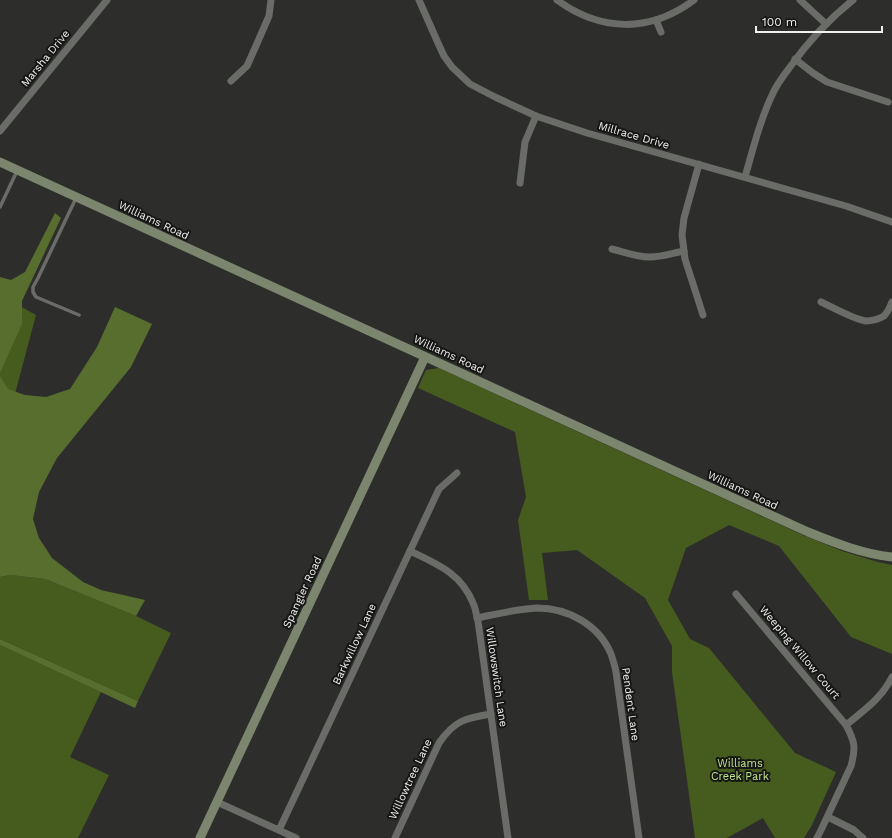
<svg xmlns="http://www.w3.org/2000/svg" width="892" height="838" viewBox="0 0 892 838" font-family="'Work Sans',sans-serif">
<style>
.green{fill:#465b1e}
.forest{fill:#576e2f}
.lines{fill:none;stroke-linecap:round;stroke-linejoin:round}
.lane{stroke:#6a6c68;stroke-width:3.5}
.street{stroke:#6a6c68;stroke-width:7}
.secondary{stroke:#7c856e;stroke-width:9}
.labels{text-anchor:middle;stroke-width:4;stroke-linejoin:round;paint-order:stroke}
.street-label{font-size:11px;fill:#f0f1ef;stroke:#161615}
.park-label{font-size:11px;fill:#c1e589;stroke:#161615}
</style>
<rect width="100%" height="100%" fill="#2d2e2b"/>
<g class="green">
<polygon points="0,295 36,315 0,450"/>
<polygon points="439,368 805,536 842,551 878,562 892,565 892,654 851,637 779,546 729,525 686,548 668,600 690,639 709,648 795,753 836,772 812,825 804,838 775,838 763,818 727,838 695,838 672,672 672,646 645,598 577,550 542,553 548,600 529,600 518,520 526,497 515,432 418,388 426,370"/>
<polygon points="10,575 45,579 136,616 171,633 138,701 0,639 0,577"/>
<polygon points="0,645 101,692 70,757 109,775 78,838 0,838"/>
</g>
<g class="forest">
<polygon points="55,213 61,218 22,301 22,324 0,373 0,277 11,280 25,272"/>
<polygon points="115,307 152,324 131,367 57,458 39,492 33,519 39,538 52,558 83,582 101,590 145,600 136,616 45,579 10,575 0,577 0,376 8,389 25,395 46,397 70,389 97,347"/>
<polygon points="0,639 138,701 135,708 0,645"/>
</g>
<g class="lines">
<g class="lane">
<polyline points="76,198 38,278 33,287 33,292 36,297 79,315"/>
<polyline points="0,207 17,171"/>
</g>
<g class="street">
<polyline points="419,0 438,43 444,56 452,67 470,84 495,97 536,116 587,133 846,206 892,222"/>
<path d="M 557,0 C 601,32 650,33 694,0"/>
<polyline points="800,0 826,24"/>
<polyline points="656,20 661,32"/>
<polyline points="795,59 813,73 827,82 888,102"/>
<polyline points="231,81 247,66 255,48 269,16 271,0"/>
<polyline points="0,131 107,0"/>
<polyline points="699,164 684,218 682,235 685,259 703,315"/>
<path d="M 745,177 C 753,149 760,120 773,93 C 777,84 784,75 790,67 C 808,42 829,19 853,0"/>
<polyline points="520,183 525,142 536,116"/>
<path d="M 612,249 C 624,252 637,257 650,257 C 661,257 673,253 684,251"/>
<path d="M 821,302 C 832,307 855,320 866,321 C 871,321 880,319 884,316 C 888,312 890,307 892,302"/>
<path d="M 410,551 C 437,564 461,573 473,603 C 476,609 476,615 478,621 L 508,838"/>
<path d="M 736,594 L 846,725 C 855,742 856,747 851,766 L 822,828 L 817,838"/>
<path d="M 477,618 C 497,614 517,609 537,608 C 568,608 599,625 611,654 C 613,660 615,666 616,672 L 639,838"/>
<path d="M 846,725 C 863,711 882,698 892,677"/>
<polyline points="217,802 296,838"/>
<polyline points="828,817 854,830 863,838"/>
<polyline points="279,830 439,489 457,473"/>
<path d="M 395,838 L 439,743 C 454,721 465,718 491,714"/>
</g>
<g class="secondary">
<path d="M 0,162 L 808,532 C 835,543 863,554 892,557"/>
<polyline points="200,838 425,357"/>
</g>
</g>
<g class="labels">
<g class="street-label">
<text transform="translate(45 58) rotate(-51)" y="4">Marsha Drive</text>
<text transform="translate(634 135) rotate(16)" y="4">Millrace Drive</text>
<text transform="translate(154 220) rotate(25)" y="4">Williams Road</text>
<text transform="translate(449 354) rotate(25)" y="4">Williams Road</text>
<text transform="translate(743 490) rotate(25)" y="4">Williams Road</text>
<text transform="translate(302 592) rotate(-65)" y="4">Spangler Road</text>
<text transform="translate(354 644) rotate(-65)" y="4">Barkwillow Lane</text>
<text transform="translate(800 652) rotate(50)" y="4">Weeping Willow Court</text>
<text transform="translate(497 677) rotate(82)" y="4">Willowswitch Lane</text>
<text transform="translate(631 704) rotate(82)" y="4">Pendent Lane</text>
<text transform="translate(410 779) rotate(-65)" y="4">Willowtree Lane</text>
</g>
<g class="park-label">
<text x="740" y="767">Williams<tspan x="740" dy="13">Creek Park</tspan></text>
</g>
</g>
<path d="M756 26v6h126v-6" fill="none" stroke="#f0f1ef" stroke-width="2"/>
<text x="762" y="26" font-size="12" fill="#f0f1ef" stroke="#161615" stroke-width="3" paint-order="stroke">100 m</text>
</svg>
